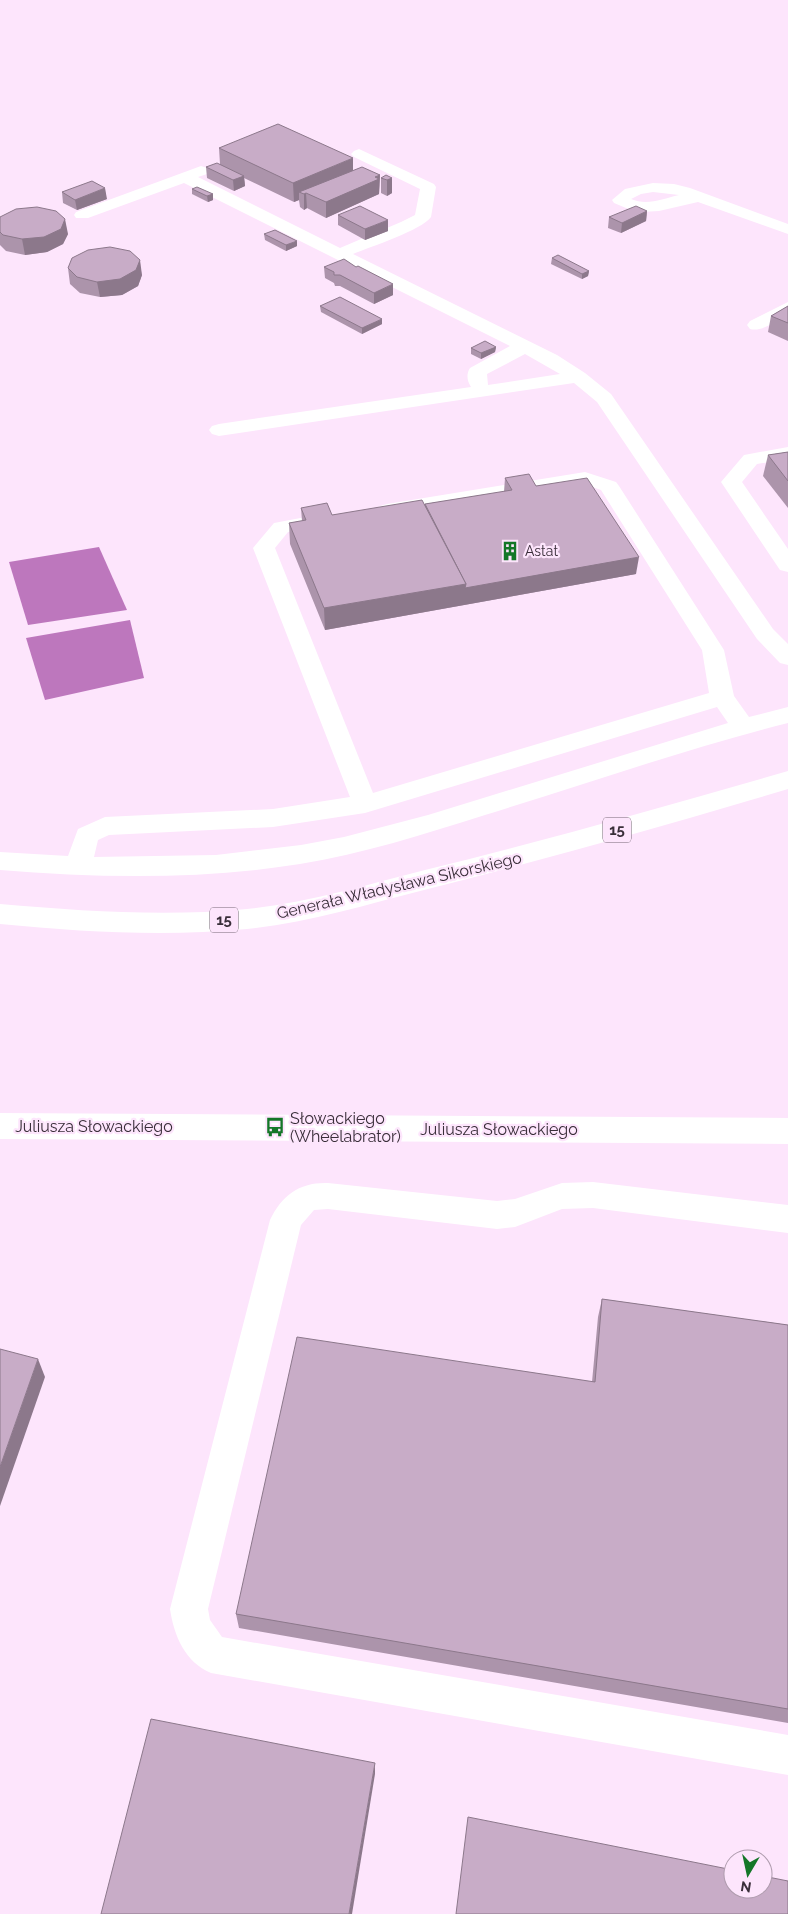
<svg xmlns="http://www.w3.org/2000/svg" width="788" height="1914" viewBox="0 0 788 1914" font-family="Raleway,sans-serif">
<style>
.water{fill:#bd77bd}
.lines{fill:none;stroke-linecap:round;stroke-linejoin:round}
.minor{fill:#fff;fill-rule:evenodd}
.major{fill:#fff;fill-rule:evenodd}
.wall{fill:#ac94ab}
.shaded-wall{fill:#8c788b}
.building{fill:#c8acc7;stroke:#8c788b}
.labels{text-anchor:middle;stroke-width:4.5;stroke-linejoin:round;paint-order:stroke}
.far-poi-label{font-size:14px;fill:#392e39;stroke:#fde5fc;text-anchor:start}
.shield{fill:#fde5fc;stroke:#746574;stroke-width:1}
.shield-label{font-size:15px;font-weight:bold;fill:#392e39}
.street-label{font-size:16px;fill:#392e39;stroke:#fde5fc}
.poi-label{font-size:16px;fill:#392e39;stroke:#fde5fc;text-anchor:start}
</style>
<rect width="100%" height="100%" fill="#fde5fc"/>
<g class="water">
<polygon points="99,547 127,610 28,625 9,562"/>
<polygon points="130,620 144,678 45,700 26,638"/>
</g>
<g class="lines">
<g class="minor">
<path d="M 359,149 L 434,184 L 436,187 L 431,217 C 422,230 370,247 353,254 L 557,355 L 585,373 L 611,394 L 773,629 L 788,644 L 788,665 L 780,663 L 757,639 L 597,402 L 574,383 L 219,436 L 212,434 L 209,430 L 212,426 L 219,424 L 471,387 C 467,381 466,374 470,368 L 510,346 L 184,183 L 88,218 L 76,218 L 74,215 L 76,212 L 201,166 L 207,168 L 209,171 L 207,174 L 198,177 L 340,248 L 401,222 L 415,215 L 420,189 L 354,157 L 351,154 L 354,151 ZM 525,354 L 560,374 L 488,385 L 487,374 Z"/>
<path d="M 653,183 L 674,184 L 690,188 L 788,224 L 788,234 L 698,202 L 659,211 L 641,212 L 626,208 L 614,203 L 612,200 L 625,189 ZM 653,192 L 679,195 C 662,199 647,206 631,199 L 641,194 Z"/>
<path d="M 788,302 L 788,314 C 776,321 763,332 750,329 L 747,325 L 750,321 Z"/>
<polygon points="788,447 788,459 757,464 742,482 788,549 788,572 780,570 721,482 744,455"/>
<path d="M 585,472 L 616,482 L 619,486 L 724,650 L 734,696 L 749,717 L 788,707 L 788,723 C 685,749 586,784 485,815 C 424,834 363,854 300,864 C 200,880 100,878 0,870 L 0,852 L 68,856 L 78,829 L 105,817 L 273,809 L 350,797 L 253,548 L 274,523 L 327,513 L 334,515 L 337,519 L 334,523 L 288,532 L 275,548 L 373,793 L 709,693 L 702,650 L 601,490 L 584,484 L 387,516 L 380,514 L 377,510 L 380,506 L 387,504 ZM 717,707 L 728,723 L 428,815 L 344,837 L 301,845 L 216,855 L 94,857 L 98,840 L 109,835 L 273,827 L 365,813 Z"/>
<polygon points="0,1113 788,1118 788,1144 0,1139"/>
<path d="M 593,1182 L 788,1205 L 788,1233 L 593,1208 L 562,1209 L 515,1227 L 497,1229 L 328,1209 L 314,1210 L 301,1225 L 208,1609 L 210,1620 L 222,1637 L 788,1735 L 788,1775 L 211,1673 C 185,1662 174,1636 170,1609 L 270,1220 C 282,1195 300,1182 328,1183 L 497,1201 L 515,1199 L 562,1183 Z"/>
</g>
<path class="major" d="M 788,771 L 788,789 L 751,800 C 643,832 534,862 424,890 C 365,905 307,923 247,929 C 165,937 82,932 0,924 L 0,904 C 82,911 165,917 247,909 C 307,903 366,885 425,870 C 547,840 667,806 788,771 Z"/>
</g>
<g class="wall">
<polygon points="219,148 380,175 379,194 326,218 307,208 304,210 300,207 299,200 294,202 244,178 245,186 234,191 207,178 206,167 220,164"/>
<polygon points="381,178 392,178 392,193 387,196 381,193"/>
<polygon points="192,189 213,194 213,200 208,202 192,194"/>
<polygon points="62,192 107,199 77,210 63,203"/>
<polygon points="647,211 646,221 621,233 608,228 609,217"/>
<polygon points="338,215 388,231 365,240 338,225"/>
<polygon points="0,217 68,234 63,244 47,252 25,255 6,251 0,245"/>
<polygon points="264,234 297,246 286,251 265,240"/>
<polygon points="552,258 589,271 588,276 582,279 551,264"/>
<polygon points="324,267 393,295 374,304 340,286 335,286 334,283 325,278"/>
<polygon points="68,268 142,275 138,286 122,295 100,297 80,293 70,284"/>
<polygon points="320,306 382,324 362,334 321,312"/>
<polygon points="788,306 788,341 768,332 771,316"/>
<polygon points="496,347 495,352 481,359 471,354 471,348"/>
<polygon points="788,452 788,508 763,476 768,455"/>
<polygon points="505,478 536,486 636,574 325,630 290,544 289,523 302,521 301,508 332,515 425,504 504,492"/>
<polygon points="602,1299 788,1325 788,1723 239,1628 236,1614 592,1382 598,1317"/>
</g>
<g class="shaded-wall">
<polygon points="353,158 353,177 306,193 307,208 304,210 304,194 299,192 299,200 294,202 293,183"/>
<polygon points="380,175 379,194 326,218 326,202"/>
<polygon points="244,176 245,186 234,191 233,180"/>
<polygon points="392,178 392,193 387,196 387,180"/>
<polygon points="105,188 107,199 77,210 75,200"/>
<polygon points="213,194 213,200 208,202 207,196"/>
<polygon points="647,211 646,221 621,233 622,223"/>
<polygon points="65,219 68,234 63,244 47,252 25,255 22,239"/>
<polygon points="388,220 388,231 365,240 365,229"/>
<polygon points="297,241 297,246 286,251 286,245"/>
<polygon points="140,260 142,275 138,286 122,295 100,297 97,282"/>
<polygon points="589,271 588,276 582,279 582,274"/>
<polygon points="393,284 393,295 374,304 374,293"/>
<polygon points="382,319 382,324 362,334 362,328"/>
<polygon points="496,347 495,352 481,359 481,353"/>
<polygon points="639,557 636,574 325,630 324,608 466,584"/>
<polygon points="38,1359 45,1377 0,1506 0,1467"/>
<polygon points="375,1763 375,1774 352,1914 349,1914"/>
</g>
<g class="building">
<polygon points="278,124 353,158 293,183 219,148"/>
<polygon points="217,163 244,176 233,180 206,167"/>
<polygon points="362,167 380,175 375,177 379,179 326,202 306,193 304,194 299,192"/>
<polygon points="386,175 392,178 387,180 381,178"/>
<polygon points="92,181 105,188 75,200 62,192"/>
<polygon points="197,187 213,194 207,196 192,189"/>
<polygon points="360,206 388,220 365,229 338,215"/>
<polygon points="636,206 647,211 622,223 609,217"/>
<polygon points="37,207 56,211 65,219 61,229 44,237 22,239 3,235 0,232 0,217 16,209"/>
<polygon points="275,230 297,241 286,245 264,234"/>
<polygon points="110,247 130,251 140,260 136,270 120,279 97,282 77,277 68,268 72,258 88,250"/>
<polygon points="558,255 589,271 582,274 552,258"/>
<polygon points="344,259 356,267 358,266 393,284 374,293 340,275 334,275 334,272 324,267"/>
<polygon points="340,297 382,319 362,328 320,306"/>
<polygon points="788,306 788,323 771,316"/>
<polygon points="485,341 496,347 481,353 471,348"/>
<polygon points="788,452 788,481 768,455"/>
<polygon points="529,474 536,486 587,478 639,557 465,588 466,584 425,504 512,490 505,478"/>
<polygon points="422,500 466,584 324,608 289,523 306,520 301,508 327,503 332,515"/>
<polygon points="602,1299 788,1325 788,1709 236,1614 297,1337 595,1382"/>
<polygon points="0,1349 38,1359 0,1467"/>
<polygon points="151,1719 375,1763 349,1914 101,1914"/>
<polygon points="468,1817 733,1870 733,1889 763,1889 763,1876 788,1881 788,1914 456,1914"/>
</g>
<defs>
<symbol id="building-bare" viewBox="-9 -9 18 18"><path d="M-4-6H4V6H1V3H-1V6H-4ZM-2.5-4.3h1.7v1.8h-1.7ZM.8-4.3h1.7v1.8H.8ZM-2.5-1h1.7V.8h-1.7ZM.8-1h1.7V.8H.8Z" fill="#147728" stroke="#fde5fc" stroke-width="2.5" paint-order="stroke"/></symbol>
<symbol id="bus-bare" viewBox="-9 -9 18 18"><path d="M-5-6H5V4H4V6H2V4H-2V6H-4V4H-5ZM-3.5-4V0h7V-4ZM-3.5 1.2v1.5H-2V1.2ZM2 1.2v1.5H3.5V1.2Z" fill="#147728" stroke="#fde5fc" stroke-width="2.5" paint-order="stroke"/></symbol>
</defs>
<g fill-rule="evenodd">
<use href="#building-bare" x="496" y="537" width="28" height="28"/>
<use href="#bus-bare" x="261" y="1113" width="28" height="28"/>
</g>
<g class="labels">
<g class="far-poi-label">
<text x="525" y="556">Astat</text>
</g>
<g class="shield">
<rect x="603" y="817.5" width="28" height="25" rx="4"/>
<rect x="210" y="907.5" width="28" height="25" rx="4"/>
</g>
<g class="shield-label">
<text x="617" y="835">15</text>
<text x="224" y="925">15</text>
</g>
<g class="street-label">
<text transform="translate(399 885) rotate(-13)" y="6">Generała Władysława Sikorskiego</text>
<text x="94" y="1132">Juliusza Słowackiego</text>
<text x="499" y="1135">Juliusza Słowackiego</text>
</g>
<g class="poi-label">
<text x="290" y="1124">Słowackiego<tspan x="290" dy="18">(Wheelabrator)</tspan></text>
</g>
</g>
<g transform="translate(748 1874) rotate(189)"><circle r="24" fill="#fde5fc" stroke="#af9cae"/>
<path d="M0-4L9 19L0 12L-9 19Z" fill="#147728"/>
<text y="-8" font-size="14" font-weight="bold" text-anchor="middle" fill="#392e39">N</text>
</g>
</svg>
